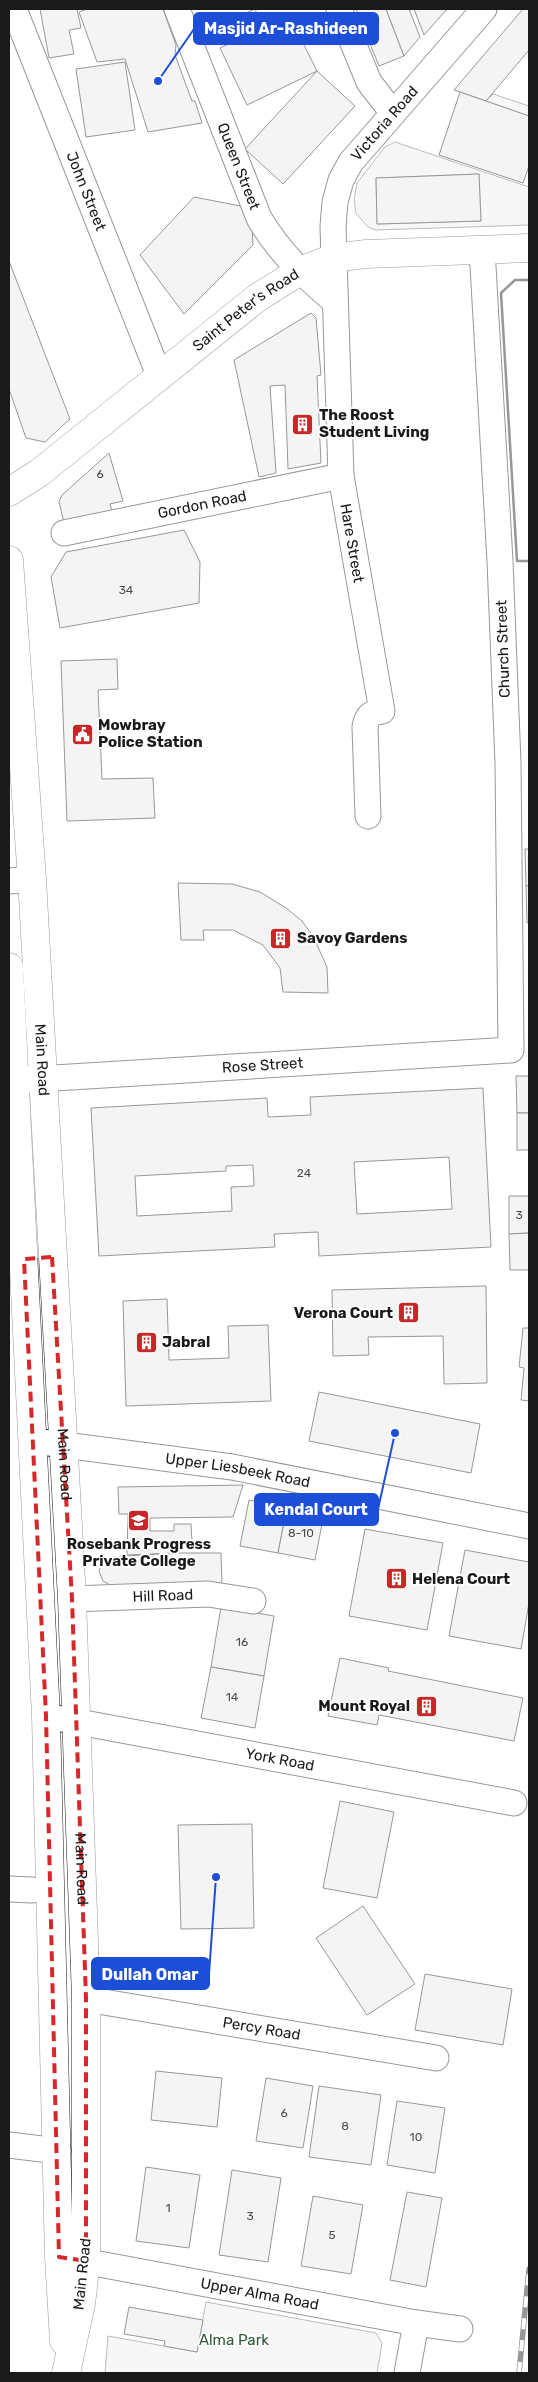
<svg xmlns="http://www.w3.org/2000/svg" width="538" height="2382" viewBox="0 0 538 2382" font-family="Rubik,sans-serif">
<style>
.built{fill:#ededed;stroke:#6a6a6a;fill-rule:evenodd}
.building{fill:#e6e6e6;stroke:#1a1a1a;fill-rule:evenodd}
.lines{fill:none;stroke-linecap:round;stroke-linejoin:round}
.street-casing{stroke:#1a1a1a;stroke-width:27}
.secondary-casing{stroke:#1a1a1a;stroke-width:29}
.street{stroke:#fff;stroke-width:25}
.secondary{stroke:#fff;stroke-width:28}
.rail-casing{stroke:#1a1a1a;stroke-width:5.5}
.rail{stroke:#fff;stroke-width:4;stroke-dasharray:11;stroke-linecap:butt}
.wall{stroke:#1a1a1a;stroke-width:2.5}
.marked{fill:none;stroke:#d62828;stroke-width:4;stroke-dasharray:10 6;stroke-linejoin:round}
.labels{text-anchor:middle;stroke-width:4;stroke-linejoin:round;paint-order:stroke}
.number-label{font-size:12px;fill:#4d4d4d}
.street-label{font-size:15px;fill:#1a1a1a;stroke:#fff}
.poi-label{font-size:15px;font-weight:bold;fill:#1a1a1a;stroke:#fff;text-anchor:start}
.park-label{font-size:15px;fill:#2b5a34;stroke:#fff}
.leader{fill:none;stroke:#1d4ed8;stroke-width:2}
.callout-dot{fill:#1d4ed8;stroke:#fff;stroke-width:2}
.callout{fill:#1d4ed8;stroke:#1d4ed8;stroke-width:2}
.callout-label{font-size:16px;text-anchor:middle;font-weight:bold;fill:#fff}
</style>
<rect width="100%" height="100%" fill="#fff"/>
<g class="built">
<polygon points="493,94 529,106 529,116 486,101"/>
<path d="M 395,142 L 529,187 L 529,225 L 376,230 L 368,227 L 356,213 L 354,200 L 357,183 L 385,147 ZM 479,174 L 481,221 L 377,224 L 376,178 Z"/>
<polygon points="206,2302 376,2333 382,2343 377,2373 105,2373 108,2336 197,2352"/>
</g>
<g class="building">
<polygon points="40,9 77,9 81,28 69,30 74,54 49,58"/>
<polygon points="87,9 163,9 176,45 175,55 192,101 195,101 202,123 148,132 125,59 97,62 79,12"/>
<polygon points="255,9 264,29 290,17 317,71 247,105 220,48 243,37 234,18"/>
<polygon points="356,9 386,9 404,56 379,66"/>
<polygon points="386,9 409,9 420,37 404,56"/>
<polygon points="414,9 447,9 424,35"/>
<polygon points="523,9 529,9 529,50 486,101 454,90"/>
<polygon points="125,62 135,130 86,137 76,69"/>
<polygon points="317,71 355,106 283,184 245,149"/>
<polygon points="460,92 529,116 529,166 523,183 439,155"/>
<polygon points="479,174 481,221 377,224 376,178"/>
<polygon points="194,197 251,208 253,245 184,314 140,255"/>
<polygon points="9,261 70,419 45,442 26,438 9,389"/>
<polygon points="311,313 316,318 321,375 317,376 321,463 288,469 285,385 270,386 276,473 259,477 234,360"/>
<polygon points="109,453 123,501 110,504 112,511 64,523 59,502 62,495"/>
<polygon points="184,530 200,562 199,603 60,628 51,577 66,552"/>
<polygon points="117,659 118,689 98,690 102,779 153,778 155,818 67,821 61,661"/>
<polygon points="525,849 529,849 529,886 526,886"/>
<polygon points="178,883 232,884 260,892 286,908 302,921 313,936 327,967 328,993 283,992 280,968 263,945 233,930 203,930 204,940 181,940"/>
<polygon points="526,886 529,886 529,923 527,923"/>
<polygon points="516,1076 529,1076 529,1113 517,1113"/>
<path d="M 483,1088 L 491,1247 L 319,1256 L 318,1232 L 274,1234 L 275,1247 L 99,1256 L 91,1108 L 267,1098 L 268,1117 L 311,1115 L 310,1097 ZM 449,1157 L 452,1209 L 357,1214 L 354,1162 ZM 253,1165 L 254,1186 L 231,1187 L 232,1211 L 137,1216 L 135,1176 L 226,1171 L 226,1166 Z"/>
<rect x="517" y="1113" width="12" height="37"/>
<polygon points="509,1196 529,1196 529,1233 509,1234"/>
<polygon points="529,1233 529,1270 510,1270 509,1234"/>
<polygon points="486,1286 487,1383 444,1384 443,1336 368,1337 369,1355 333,1356 332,1290"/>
<polygon points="167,1299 169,1360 229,1358 228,1326 268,1325 271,1401 126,1406 123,1301"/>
<polygon points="523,1328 529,1328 529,1401 521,1400 524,1368 519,1367"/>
<polygon points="319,1392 480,1424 471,1473 309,1441"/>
<polygon points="243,1485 233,1517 150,1518 150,1531 174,1531 174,1524 191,1524 192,1542 175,1542 175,1553 127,1555 128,1514 119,1514 118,1487"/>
<polygon points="249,1500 287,1507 278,1553 240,1546"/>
<polygon points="287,1507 324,1514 315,1560 278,1553"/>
<polygon points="365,1529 443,1543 427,1630 349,1616"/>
<polygon points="465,1550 529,1562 529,1603 521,1649 449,1636"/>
<polygon points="175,1553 221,1553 222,1583 112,1586 103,1581 99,1571 102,1562 110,1557"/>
<polygon points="221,1607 274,1616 264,1676 211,1667"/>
<polygon points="340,1658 389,1668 388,1671 523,1698 514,1741 379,1715 377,1725 328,1716"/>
<polygon points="211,1667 264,1676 255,1728 201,1718"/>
<polygon points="340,1801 394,1812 377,1898 323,1888"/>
<polygon points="252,1824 254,1928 181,1929 178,1825"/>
<polygon points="363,1906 415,1984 367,2015 316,1938"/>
<polygon points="425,1974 512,1989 503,2045 415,2030"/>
<polygon points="156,2071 222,2078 217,2127 151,2120"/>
<polygon points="266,2078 313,2086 303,2148 256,2141"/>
<polygon points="319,2086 381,2095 371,2165 309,2157"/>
<polygon points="397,2101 445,2108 435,2173 387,2165"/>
<polygon points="146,2167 200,2175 189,2248 136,2241"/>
<polygon points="232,2170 281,2178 268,2262 219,2255"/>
<polygon points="407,2192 442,2198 426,2287 390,2280"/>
<polygon points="313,2196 363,2205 351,2274 301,2266"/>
<polygon points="129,2307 203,2320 197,2352 164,2346 165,2341 124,2334"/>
</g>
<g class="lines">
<defs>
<g id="street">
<path id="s1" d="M 14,9 L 159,375"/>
<path id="s2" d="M 177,9 L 259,218 C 281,255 303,274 335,302"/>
<polyline points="339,9 369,82 392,112"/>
<path id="s3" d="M 64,533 L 341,476"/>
<path id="s4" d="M 368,816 L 365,727 C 367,715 371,713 382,711 L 341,476 L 333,226 L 335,202 L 341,180 L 351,162 L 484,9"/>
<polyline points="9,881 32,879"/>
<path id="s5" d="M 22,1080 L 511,1050 L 508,763 L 500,561 L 482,249"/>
<path id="s6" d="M 34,1441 L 232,1467 L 529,1526"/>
<path id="s7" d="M 72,1599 L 208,1594 L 253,1601"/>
<path id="s8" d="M 46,1716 L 514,1803"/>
<polyline points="9,1889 32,1890"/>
<path id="s9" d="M 86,1999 L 436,2058"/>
<polyline points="9,2145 58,2151"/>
<path id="s10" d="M 67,2258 L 416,2323 L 460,2329"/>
<polyline points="407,2373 416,2323"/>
</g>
<g id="secondary">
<path id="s11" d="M 9,492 L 39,473 L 257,298 L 300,271 L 333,258 L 366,254 L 529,248"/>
<path id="s12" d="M 9,560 L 32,879 L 72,1599 L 86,1999 L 86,2261 L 81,2304 L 66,2373"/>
<polyline points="9,967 46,1716 59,2257 64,2341"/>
</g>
</defs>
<use href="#street" class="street-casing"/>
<use href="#secondary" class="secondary-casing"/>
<use href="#street" class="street"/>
<use href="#secondary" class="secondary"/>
<defs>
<polyline id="rail" points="519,2373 529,2269"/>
</defs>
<use href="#rail" class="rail-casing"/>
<use href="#rail" class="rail"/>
<polyline class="wall" points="529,280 515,280 501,293 517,561 529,561"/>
</g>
<path d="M0 0H538V2382H0ZM 52,1257 L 72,1599 L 86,1999 L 86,2261 L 59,2257 L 46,1716 L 24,1259 Z" fill="#fff" fill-opacity=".55" fill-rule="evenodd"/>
<path class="marked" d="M 52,1257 L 72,1599 L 86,1999 L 86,2261 L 59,2257 L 46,1716 L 24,1259 Z"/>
<defs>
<symbol id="building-square" viewBox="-11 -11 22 22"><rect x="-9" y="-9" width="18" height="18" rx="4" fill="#c62828" stroke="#fff"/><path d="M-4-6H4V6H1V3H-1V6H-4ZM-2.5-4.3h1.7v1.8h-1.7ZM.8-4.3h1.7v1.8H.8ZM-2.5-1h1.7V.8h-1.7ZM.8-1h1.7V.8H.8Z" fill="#fff"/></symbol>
<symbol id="civic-square" viewBox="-11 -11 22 22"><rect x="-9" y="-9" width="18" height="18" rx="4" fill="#c62828" stroke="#fff"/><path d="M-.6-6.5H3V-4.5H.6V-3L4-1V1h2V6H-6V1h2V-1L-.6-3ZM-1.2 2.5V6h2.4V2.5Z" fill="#fff"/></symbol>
<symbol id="school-square" viewBox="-11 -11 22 22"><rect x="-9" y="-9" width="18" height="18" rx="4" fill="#c62828" stroke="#fff"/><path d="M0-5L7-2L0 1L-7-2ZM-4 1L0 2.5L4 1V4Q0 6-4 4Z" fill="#fff"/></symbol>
</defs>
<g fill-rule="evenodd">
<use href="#building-square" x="290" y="412" width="25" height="25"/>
<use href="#civic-square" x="70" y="722" width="25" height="25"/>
<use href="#building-square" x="268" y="926" width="25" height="25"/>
<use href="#building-square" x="396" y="1300" width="25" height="25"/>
<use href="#building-square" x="134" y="1330" width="25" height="25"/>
<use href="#school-square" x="126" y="1508" width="25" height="25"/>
<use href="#building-square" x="384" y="1566" width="25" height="25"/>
<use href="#building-square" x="414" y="1694" width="25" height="25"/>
</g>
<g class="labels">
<g class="number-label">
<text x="100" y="478">6</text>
<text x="126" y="594">34</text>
<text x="304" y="1177">24</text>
<text x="519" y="1219">3</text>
<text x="301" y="1537">8-10</text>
<text x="242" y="1646">16</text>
<text x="232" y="1701">14</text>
<text x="284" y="2117">6</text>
<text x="345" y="2130">8</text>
<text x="416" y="2141">10</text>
<text x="168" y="2212">1</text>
<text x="250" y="2220">3</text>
<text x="332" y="2239">5</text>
</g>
<g class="street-label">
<text dy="5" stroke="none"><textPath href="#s4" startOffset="722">Victoria Road</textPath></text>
<text dy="5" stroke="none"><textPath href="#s2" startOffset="169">Queen Street</textPath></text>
<text dy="5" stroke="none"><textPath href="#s1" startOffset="196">John Street</textPath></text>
<text dy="5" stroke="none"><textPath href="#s11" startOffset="299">Saint Peter's Road</textPath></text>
<text dy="5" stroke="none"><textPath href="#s3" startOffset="141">Gordon Road</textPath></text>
<text transform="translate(352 543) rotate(80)" y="5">Hare Street</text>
<text transform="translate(503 649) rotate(-92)" y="5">Church Street</text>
<text dy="5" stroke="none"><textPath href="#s12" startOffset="501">Main Road</textPath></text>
<text dy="5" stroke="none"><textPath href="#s5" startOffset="241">Rose Street</textPath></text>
<text dy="5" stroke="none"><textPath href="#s12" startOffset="906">Main Road</textPath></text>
<text dy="5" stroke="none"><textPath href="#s6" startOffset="206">Upper Liesbeek Road</textPath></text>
<text dy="5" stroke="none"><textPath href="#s7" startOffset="91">Hill Road</textPath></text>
<text dy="5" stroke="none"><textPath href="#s8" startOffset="238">York Road</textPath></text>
<text dy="5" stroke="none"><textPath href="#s12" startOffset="1311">Main Road</textPath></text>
<text dy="5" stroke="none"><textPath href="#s9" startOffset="178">Percy Road</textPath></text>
<text transform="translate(82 2274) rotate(-84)" y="5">Main Road</text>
<text dy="5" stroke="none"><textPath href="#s10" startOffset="196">Upper Alma Road</textPath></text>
</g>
<g class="poi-label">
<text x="319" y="420">The Roost<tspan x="319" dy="17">Student Living</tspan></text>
<text x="98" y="730">Mowbray<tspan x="98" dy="17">Police Station</tspan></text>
<text x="297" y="943">Savoy Gardens</text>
<text x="393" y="1318" text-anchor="end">Verona Court</text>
<text x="162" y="1347">Jabral</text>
<text x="139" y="1549" text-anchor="middle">Rosebank Progress<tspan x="139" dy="17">Private College</tspan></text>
<text x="412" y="1584">Helena Court</text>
<text x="410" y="1711" text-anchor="end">Mount Royal</text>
</g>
<g class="park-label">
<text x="234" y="2345">Alma Park</text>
</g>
</g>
<path class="leader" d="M158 81L194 29M395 1433L378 1509M216 1877L209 1974"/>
<g class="callout-dot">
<circle cx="158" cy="81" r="5"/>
<circle cx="395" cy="1433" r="5"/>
<circle cx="216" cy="1877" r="5"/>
</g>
<g class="callout">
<rect x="194" y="13" width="184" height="31" rx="5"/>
<rect x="255" y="1494" width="123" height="31" rx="5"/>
<rect x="92" y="1958" width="117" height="31" rx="5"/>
</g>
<g class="callout-label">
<text x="286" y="34">Masjid Ar-Rashideen</text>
<text x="316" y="1515">Kendal Court</text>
<text x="150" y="1980">Dullah Omar</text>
</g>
<rect width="538" height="2382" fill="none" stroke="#1a1a1a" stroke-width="20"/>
</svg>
